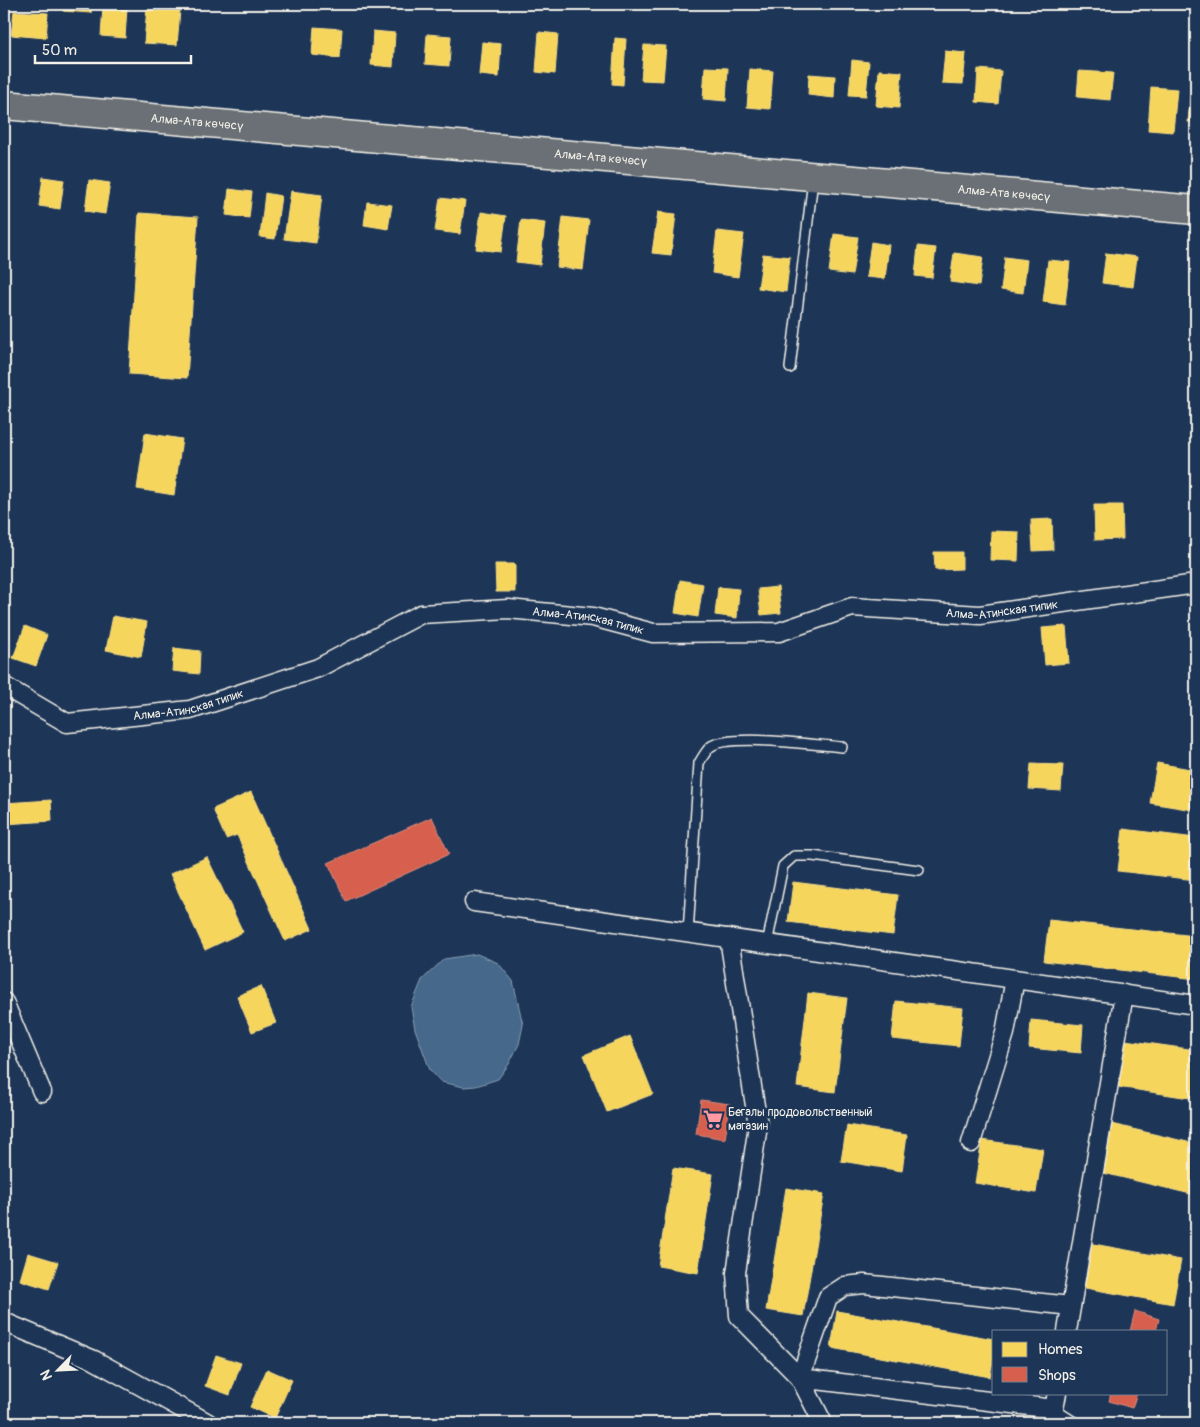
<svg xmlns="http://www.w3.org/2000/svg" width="1200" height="1427" viewBox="0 0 1200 1427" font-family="Pangolin,sans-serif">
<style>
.water{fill:#44688b;stroke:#8a9fb0}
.homes{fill:#f6d55c;stroke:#f5dd86}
.shops{fill:#d6604d;stroke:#df8c7c}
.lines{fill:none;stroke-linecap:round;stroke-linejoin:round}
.service-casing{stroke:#f4f1e8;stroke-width:12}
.minor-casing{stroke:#f4f1e8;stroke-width:21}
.trunk-casing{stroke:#f4f1e8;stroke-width:31}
.service{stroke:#1d3557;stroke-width:9}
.minor{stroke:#1d3557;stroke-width:18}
.trunk{stroke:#6a7074;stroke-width:28}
.labels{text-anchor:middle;stroke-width:5;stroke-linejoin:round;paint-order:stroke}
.street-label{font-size:12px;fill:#f4f1e8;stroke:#1d3557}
.poi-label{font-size:12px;fill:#f4f1e8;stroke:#1d3557;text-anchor:start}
</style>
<rect width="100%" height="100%" fill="#1d3557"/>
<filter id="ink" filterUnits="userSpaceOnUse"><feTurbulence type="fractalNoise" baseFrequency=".02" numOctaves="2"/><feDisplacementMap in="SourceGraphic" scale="10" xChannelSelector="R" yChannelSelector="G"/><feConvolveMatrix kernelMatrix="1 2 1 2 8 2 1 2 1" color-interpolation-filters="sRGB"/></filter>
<g filter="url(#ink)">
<polygon class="water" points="477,954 498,963 513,981 523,1025 519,1044 509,1064 498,1079 476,1086 464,1087 441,1082 430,1070 415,1029 411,1007 422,980 444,959"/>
<g class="homes">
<polygon points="64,4 92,4 91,13 63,11"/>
<polygon points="103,6 127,8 125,38 101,36"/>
<polygon points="147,7 180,10 177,45 144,43"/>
<polygon points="14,11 48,13 46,38 11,35"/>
<polygon points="314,27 342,29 340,58 312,55"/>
<polygon points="373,31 395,33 393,67 371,65"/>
<polygon points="539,32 558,34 555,74 536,72"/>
<polygon points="427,34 451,36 449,66 425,64"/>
<polygon points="615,38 626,39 623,85 612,84"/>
<polygon points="482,42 501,44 499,77 479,75"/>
<polygon points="644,45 666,46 663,81 641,80"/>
<polygon points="945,51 966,53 963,84 942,83"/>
<polygon points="852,60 869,62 866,96 849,95"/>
<polygon points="705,67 728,68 726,101 703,99"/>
<polygon points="750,69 773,71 770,109 747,107"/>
<polygon points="978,69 1001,71 998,104 976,102"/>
<polygon points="879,70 902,72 899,108 876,106"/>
<polygon points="1079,71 1113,73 1110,100 1077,97"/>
<polygon points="809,74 835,76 834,98 808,95"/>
<polygon points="1151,87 1177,89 1173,132 1148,130"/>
<polygon points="1191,88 1196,88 1196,122 1188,122"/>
<polygon points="43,177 64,180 60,209 39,206"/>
<polygon points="89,180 110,183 105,214 85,211"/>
<polygon points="229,189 252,192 249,218 226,215"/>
<polygon points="291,191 322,195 316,243 284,239"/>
<polygon points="265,193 281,196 275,239 260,237"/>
<polygon points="440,198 465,201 460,234 435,231"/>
<polygon points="367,202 392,205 388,229 364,225"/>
<polygon points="481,212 506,216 501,252 476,249"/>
<polygon points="658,212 676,214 671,255 652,253"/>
<polygon points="139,213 198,217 187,378 129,374"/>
<polygon points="563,217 589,220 583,270 557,267"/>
<polygon points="521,220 545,223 540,265 516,262"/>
<polygon points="717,231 744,234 738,277 712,273"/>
<polygon points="834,234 858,237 852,275 829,272"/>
<polygon points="871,242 889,245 885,279 866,277"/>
<polygon points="918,246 936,248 932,278 915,276"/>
<polygon points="954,253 983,257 979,286 950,282"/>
<polygon points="1106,253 1137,257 1133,287 1102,283"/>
<polygon points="763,254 790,257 786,292 758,288"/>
<polygon points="1005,257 1027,260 1023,293 1001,290"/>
<polygon points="1048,260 1070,262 1065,305 1043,302"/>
<polygon points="1194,270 1196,270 1196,303 1190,303"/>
<polygon points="145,433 182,439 174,495 137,489"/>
<polygon points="1094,505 1122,505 1123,539 1095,540"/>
<polygon points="1052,519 1053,550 1033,551 1031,520"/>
<polygon points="991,531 1019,532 1018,561 990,560"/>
<polygon points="934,552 962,552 962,569 935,570"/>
<polygon points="495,564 515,564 515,592 496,592"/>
<polygon points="680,580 703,584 698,617 675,613"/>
<polygon points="718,587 739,589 737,618 715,615"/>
<polygon points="778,587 781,613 761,615 758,589"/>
<polygon points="113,616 147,622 141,657 106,650"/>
<polygon points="25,626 47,635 36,666 13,658"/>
<polygon points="1066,626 1069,663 1045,665 1042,628"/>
<polygon points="174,648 200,651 199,674 172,671"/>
<polygon points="1157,763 1196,770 1196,792 1193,810 1150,803"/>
<polygon points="1031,764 1063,765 1061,791 1029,789"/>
<polygon points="251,792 312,929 285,941 237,835 226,839 213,809"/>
<polygon points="51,800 52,821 4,824 4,803"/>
<polygon points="1123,829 1196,838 1196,880 1118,871"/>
<polygon points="207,857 243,932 205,950 170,874"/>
<polygon points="793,882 898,895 893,935 788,922"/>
<polygon points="1049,920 1196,936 1196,979 1044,961"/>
<polygon points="261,986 276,1023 252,1032 237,996"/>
<polygon points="808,993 847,998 835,1092 797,1087"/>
<polygon points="896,1001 963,1008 959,1046 892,1039"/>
<polygon points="1031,1020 1083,1025 1081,1053 1029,1048"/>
<polygon points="630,1036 653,1094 607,1112 584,1055"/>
<polygon points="1125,1040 1196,1050 1196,1099 1118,1087"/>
<polygon points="1107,1123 1196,1144 1195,1195 1095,1171"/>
<polygon points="847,1125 907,1135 902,1171 841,1161"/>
<polygon points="982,1140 1043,1149 1036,1193 975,1183"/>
<polygon points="673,1168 713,1174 698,1273 658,1266"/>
<polygon points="786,1188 824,1194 803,1316 766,1310"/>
<polygon points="1088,1243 1181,1260 1173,1304 1080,1287"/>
<polygon points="28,1253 58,1262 49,1289 20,1280"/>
<polygon points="837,1311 994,1339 994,1355 990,1377 831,1348"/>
<polygon points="216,1355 241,1363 230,1395 205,1386"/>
<polygon points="267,1369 292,1380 275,1418 250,1407"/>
<polygon points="50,1417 50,1423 24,1423 24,1419"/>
</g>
<g class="shops">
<polygon points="432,817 449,854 346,901 328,863"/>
<polygon points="701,1100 730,1104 725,1139 696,1134"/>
<polygon points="1135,1311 1159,1319 1156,1331 1130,1331"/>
<polygon points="1111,1393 1137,1393 1132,1408 1109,1401"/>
</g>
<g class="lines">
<defs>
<g id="service">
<polyline points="790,368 813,180"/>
<path d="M 688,933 L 699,763 C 702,758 706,751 710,747 C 728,733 816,745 842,747"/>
<polyline points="767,944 783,866 794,856 812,856 919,870"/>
<polyline points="1054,1409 1076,1423"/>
</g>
<g id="minor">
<path id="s1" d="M 4,686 L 67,723 L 190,710 L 318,668 L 421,614 L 508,609 L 593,617 L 653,633 L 779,632 L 852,607 L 980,615 L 1196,584"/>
<polyline points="474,902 1196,1005"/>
<polyline points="729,938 758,1125 736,1273 739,1316 800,1378 1054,1409 1057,1393"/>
<polyline points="4,1002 42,1092"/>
<polyline points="971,1143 1005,1033 1015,979"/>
<polyline points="4,1322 94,1360 208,1423"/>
<polyline points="1067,1331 1124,994"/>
<polyline points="823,1423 800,1378 828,1297 845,1286 864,1284 1071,1306"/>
</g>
<g id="trunk">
<path id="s2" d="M 4,105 L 1196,210"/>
</g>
</defs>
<use href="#service" class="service-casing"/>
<use href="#minor" class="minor-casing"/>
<use href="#trunk" class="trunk-casing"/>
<use href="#service" class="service"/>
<use href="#minor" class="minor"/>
<use href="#trunk" class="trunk"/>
</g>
</g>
<defs>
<symbol id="supermarket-bare" viewBox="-9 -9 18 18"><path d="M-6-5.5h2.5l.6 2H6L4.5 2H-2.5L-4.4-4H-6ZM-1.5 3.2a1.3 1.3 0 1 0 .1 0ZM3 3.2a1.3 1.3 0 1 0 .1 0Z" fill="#ff9aa2" stroke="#1d3557" stroke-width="2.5" paint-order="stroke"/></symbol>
</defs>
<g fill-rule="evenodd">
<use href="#supermarket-bare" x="699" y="1105" width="28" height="28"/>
</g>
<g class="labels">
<g class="street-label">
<text dy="4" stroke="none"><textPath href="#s2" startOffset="194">Алма-Ата көчөсү</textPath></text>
<text dy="4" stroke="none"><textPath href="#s2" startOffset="599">Алма-Ата көчөсү</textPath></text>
<text dy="4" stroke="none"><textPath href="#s2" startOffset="1004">Алма-Ата көчөсү</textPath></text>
<text dy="4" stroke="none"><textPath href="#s1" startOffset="1036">Алма-Атинская типик</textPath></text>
<text dy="4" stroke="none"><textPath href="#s1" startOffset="616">Алма-Атинская типик</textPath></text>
<text dy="4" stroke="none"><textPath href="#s1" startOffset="196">Алма-Атинская типик</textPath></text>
</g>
<g class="poi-label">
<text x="728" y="1116">Бегалы продовольственный<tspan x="728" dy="14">магазин</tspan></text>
</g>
</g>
<rect width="1200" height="1427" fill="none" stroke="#1d3557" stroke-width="20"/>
<rect x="10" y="10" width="1180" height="1407" fill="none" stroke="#f4f1e8" stroke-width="2" filter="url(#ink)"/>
<rect x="992" y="1330" width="175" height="65" fill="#1d3557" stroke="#738091"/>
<rect x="1002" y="1342" width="25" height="15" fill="#f6d55c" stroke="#738091"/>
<text x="1038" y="1354" font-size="15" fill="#f4f1e8">Homes</text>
<rect x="1002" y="1367" width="25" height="15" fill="#d6604d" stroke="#738091"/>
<text x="1038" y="1380" font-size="15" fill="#f4f1e8">Shops</text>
<g transform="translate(58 1370) rotate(246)" stroke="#1d3557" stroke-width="4" paint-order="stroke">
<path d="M0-4L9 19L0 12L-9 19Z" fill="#f4f1e8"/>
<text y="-8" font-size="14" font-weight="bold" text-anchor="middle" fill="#f4f1e8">N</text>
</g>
<path d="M35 55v8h156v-8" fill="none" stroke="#f4f1e8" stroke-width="2.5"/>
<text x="42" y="55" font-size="15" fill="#f4f1e8" stroke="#1d3557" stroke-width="4" paint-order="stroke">50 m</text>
</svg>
